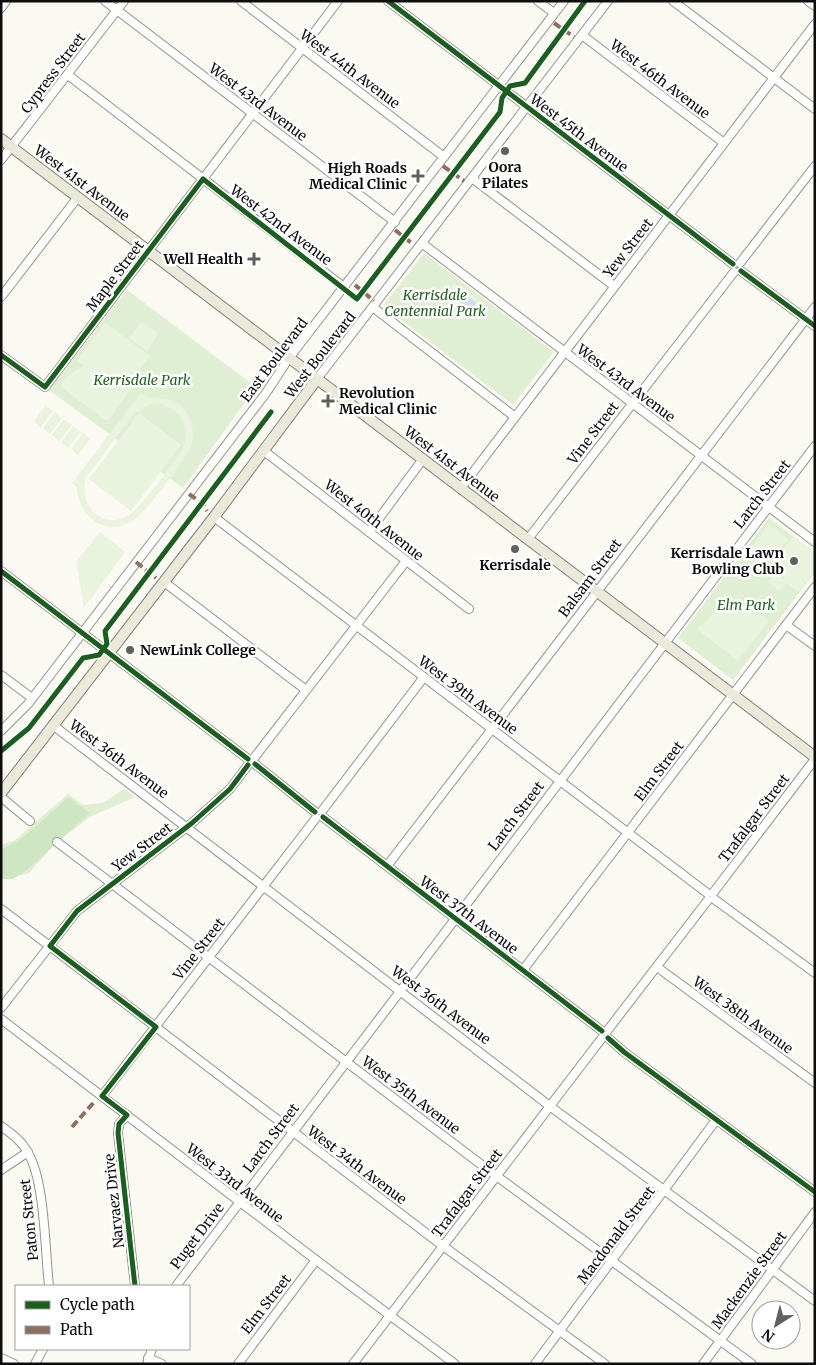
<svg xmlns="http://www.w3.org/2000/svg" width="816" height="1365" viewBox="0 0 816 1365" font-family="Merriweather,serif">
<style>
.green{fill:#e0efd4}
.forest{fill:#cfe6c2}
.pitch{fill:#eaf3dd;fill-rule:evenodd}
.water{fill:#cbdef2}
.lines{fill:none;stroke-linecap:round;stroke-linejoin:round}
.minor-casing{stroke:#949490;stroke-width:10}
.major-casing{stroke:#81817d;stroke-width:12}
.minor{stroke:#fefefd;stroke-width:8}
.major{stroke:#ebeada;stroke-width:10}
.quiet{stroke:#8d6e63;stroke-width:4;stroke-dasharray:8 4;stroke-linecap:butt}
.cycleway-casing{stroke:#fff;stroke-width:8}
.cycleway{stroke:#1b5e20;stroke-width:5}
.poi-dot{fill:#60605d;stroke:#fff;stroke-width:2}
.labels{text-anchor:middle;stroke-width:5;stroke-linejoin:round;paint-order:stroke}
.street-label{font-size:14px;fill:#0d0d0d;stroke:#fff}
.poi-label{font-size:14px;font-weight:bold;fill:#0d0d0d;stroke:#fff;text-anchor:end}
.park-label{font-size:14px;font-style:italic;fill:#256022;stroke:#fff}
</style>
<rect width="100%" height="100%" fill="#fafaf2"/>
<g class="green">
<polygon points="424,253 554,352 513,405 383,306"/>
<polygon points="127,290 256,387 183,488 49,390"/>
<polygon points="769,518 815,553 815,572 733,680 678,638"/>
<polygon points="124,789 135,797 90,817 57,842 28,874 1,878 1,845 15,840 68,794 83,805 103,803"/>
</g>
<path class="forest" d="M 68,797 L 90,813 L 28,869 L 13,879 L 1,879 L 1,849 C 26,840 48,814 68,797 Z"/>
<g class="pitch">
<polygon points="454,283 481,303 471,315 445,296"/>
<polygon points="141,322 156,332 157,336 147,351 129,338"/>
<polygon points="105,323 150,356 139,370 142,372 110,419 105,420 60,386 67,376 84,366 77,360"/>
<path d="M 141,393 C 154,403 171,393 185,410 C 192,419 194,432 192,443 C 188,457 145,514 132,521 C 104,538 78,515 77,487 L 72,483 ZM 150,404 C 174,402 191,421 184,445 C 178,458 141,508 129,515 C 102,532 76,503 87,476 L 133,415 Z"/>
<polygon points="46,405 53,411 41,427 34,421"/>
<polygon points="55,412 62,418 50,434 43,428"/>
<polygon points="139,413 181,445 131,511 89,479"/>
<polygon points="64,419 72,425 59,441 52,435"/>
<polygon points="73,426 81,432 68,448 61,442"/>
<polygon points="83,433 90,439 78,455 71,449"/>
<polygon points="769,524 788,539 771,561 752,547"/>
<polygon points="100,532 125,552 84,608 76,562"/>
<polygon points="793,537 815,554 815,571 798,592 786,583 780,591 768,582 774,574 768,569"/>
<polygon points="733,607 750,608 769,620 738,661 697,629 714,613"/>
</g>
<polygon class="water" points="456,287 477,303 470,312 449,296"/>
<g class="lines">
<defs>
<g id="minor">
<polyline points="105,1 395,222"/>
<polyline points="241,1 444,157"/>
<polyline points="388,1 733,264"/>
<polyline points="538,1 554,13"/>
<polyline points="673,1 815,109"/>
<polyline points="808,1 815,6"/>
<polyline points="1,8 6,1"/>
<polyline points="582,35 724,143"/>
<polyline points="68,75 345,288"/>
<polyline points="1,160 124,1"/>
<polyline points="472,178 614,286"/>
<polyline points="423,244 815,542"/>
<polyline points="740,263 815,166"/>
<polyline points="741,271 815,326"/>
<polyline points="1,297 78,197"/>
<polyline points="374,308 515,417"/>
<polyline points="1,355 45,387 338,1"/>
<polyline points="317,379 608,1"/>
<polyline points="264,451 469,609"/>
<polyline points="461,488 815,24"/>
<polyline points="214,517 707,893"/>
<polyline points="369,532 423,459"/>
<polyline points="528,539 734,272"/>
<polyline points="1,571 248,759"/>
<polyline points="164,582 306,690"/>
<polyline points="786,625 815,646"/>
<polyline points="1,675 32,698"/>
<polyline points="54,726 555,1110 815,1301"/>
<polyline points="1,731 28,704 266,393 289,358 564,1"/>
<polyline points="254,758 406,561"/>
<polyline points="255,764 315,812"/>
<polyline points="1,797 30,821"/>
<polyline points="322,811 424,677"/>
<polyline points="323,817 602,1031"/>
<polyline points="57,842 491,1172 752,1364"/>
<polyline points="387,866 815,307"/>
<polyline points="713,893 815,759"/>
<polyline points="714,899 815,973"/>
<polyline points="1,909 443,1246 605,1364"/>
<polyline points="657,967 815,1083"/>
<polyline points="523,970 815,587"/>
<polyline points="1,1008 77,911 192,823 230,789 248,765"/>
<polyline points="1,1019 316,1260 455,1364"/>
<polyline points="607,1031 708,900"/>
<polyline points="608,1038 624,1052 815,1192"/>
<polyline points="102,1096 316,818"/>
<polyline points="127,1115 119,1124 118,1133 135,1286"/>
<path d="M 1,1126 C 12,1134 22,1141 28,1153 C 45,1181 45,1251 49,1286"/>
<polyline points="1,1170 28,1152"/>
<polyline points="176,1286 815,446"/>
<polyline points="1,1358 14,1364"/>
<polyline points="148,1358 162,1364"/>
<polyline points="35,1364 43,1349"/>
<polyline points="147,1364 152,1349"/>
<polyline points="238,1364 316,1260"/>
<polyline points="353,1364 602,1038"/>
<polyline points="535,1364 716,1120"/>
<polyline points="703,1364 815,1212"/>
</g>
<g id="major">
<polyline points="1,139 815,757"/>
<polyline points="1,793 214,517 317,379"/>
</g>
</defs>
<use href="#minor" class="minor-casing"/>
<use href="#major" class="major-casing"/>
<use href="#minor" class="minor"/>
<use href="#major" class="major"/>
<g class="quiet">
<polyline points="554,23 574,37"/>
<polyline points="443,166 464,181"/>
<polyline points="395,230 414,245"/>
<polyline points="355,285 374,301"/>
<polyline points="189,494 202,503 207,511"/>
<polyline points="136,562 156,578"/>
<polyline points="72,1127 95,1101"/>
</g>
<defs>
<g id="cycleway">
<polyline points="388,1 733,264"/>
<polyline points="741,271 815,326"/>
<polyline points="1,355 45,387 203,179 357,299 500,112 502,98 510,86 525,83 585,1"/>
<polyline points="1,571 248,759"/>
<polyline points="1,751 29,728 83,658 99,655 107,644 105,631 271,412"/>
<polyline points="255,764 315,812"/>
<polyline points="323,817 602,1031"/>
<polyline points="608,1038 624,1052 815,1192"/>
<polyline points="135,1286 118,1133 119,1124 127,1115 102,1096 156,1027 50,946 77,911 192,823 230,789 248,765"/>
</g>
</defs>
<use href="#cycleway" class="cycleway-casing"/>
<use href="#cycleway" class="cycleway"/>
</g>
<g class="poi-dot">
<circle cx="505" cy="151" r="5"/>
<path d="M415.5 168.5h5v5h5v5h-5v5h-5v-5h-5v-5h5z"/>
<path d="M251.5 251.5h5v5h5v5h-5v5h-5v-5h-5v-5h5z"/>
<path d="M325.5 393.5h5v5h5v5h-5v5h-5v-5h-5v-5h5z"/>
<circle cx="515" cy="549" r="5"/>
<circle cx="794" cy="561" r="5"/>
<circle cx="130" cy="650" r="5"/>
</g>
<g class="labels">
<g class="street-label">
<text transform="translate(350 69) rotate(37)" y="5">West 44th Avenue</text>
<text transform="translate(53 73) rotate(-53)" y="5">Cypress Street</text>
<text transform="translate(660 79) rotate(37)" y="5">West 46th Avenue</text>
<text transform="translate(258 102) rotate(37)" y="5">West 43rd Avenue</text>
<text transform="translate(579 133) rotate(37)" y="5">West 45th Avenue</text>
<text transform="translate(82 183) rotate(37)" y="5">West 41st Avenue</text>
<text transform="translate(281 225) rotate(37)" y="5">West 42nd Avenue</text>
<text transform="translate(628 248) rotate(-52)" y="5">Yew Street</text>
<text transform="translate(115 276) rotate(-53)" y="5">Maple Street</text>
<text transform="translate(320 355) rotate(-52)" y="5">West Boulevard</text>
<text transform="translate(274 360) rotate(-53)" y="5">East Boulevard</text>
<text transform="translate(626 383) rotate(37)" y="5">West 43rd Avenue</text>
<text transform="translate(593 433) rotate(-53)" y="5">Vine Street</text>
<text transform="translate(452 464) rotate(37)" y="5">West 41st Avenue</text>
<text transform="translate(762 494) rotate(-52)" y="5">Larch Street</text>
<text transform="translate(374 520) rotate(38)" y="5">West 40th Avenue</text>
<text transform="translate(590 578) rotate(-53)" y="5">Balsam Street</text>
<text transform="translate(468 695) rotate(37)" y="5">West 39th Avenue</text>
<text transform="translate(119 759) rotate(37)" y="5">West 36th Avenue</text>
<text transform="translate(659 771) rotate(-53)" y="5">Elm Street</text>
<text transform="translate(516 816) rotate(-53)" y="5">Larch Street</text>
<text transform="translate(754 818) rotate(-53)" y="5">Trafalgar Street</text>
<text transform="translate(142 847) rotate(-37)" y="5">Yew Street</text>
<text transform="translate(469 915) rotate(37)" y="5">West 37th Avenue</text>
<text transform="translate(199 949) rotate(-52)" y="5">Vine Street</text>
<text transform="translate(441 1005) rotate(37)" y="5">West 36th Avenue</text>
<text transform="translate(743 1015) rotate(36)" y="5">West 38th Avenue</text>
<text transform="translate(411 1095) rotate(37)" y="5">West 35th Avenue</text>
<text transform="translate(271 1138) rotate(-53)" y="5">Larch Street</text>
<text transform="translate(357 1165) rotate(37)" y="5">West 34th Avenue</text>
<text transform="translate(235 1183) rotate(38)" y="5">West 33rd Avenue</text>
<text transform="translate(467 1193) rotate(-53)" y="5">Trafalgar Street</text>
<text transform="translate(114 1201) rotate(-96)" y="5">Narvaez Drive</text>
<text transform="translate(29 1220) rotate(-96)" y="5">Paton Street</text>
<text transform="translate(616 1235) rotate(-53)" y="5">Macdonald Street</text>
<text transform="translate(197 1236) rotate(-53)" y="5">Puget Drive</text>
<text transform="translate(749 1280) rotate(-54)" y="5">Mackenzie Street</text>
<text transform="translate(266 1304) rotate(-52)" y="5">Elm Street</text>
</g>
<g class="poi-label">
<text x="505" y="172" text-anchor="middle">Oora<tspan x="505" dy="16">Pilates</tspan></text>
<text x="407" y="173">High Roads<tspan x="407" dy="16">Medical Clinic</tspan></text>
<text x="243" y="264">Well Health</text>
<text x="339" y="398" text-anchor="start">Revolution<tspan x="339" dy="16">Medical Clinic</tspan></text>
<text x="784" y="558">Kerrisdale Lawn<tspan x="784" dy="16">Bowling Club</tspan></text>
<text x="515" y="570" text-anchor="middle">Kerrisdale</text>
<text x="140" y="655" text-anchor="start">NewLink College</text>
</g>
<g class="park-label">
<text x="435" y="300">Kerrisdale<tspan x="435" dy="16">Centennial Park</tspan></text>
<text x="142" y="385">Kerrisdale Park</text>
<text x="746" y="610">Elm Park</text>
</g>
</g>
<rect width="816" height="1365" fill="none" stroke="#0d0d0d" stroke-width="5"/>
<rect x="15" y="1285" width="175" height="65" fill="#ffffff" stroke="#9e9e9e"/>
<rect x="25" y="1301" width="25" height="8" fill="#1b5e20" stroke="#9e9e9e"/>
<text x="60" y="1310" font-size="15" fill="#0d0d0d">Cycle path</text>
<rect x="25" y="1326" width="25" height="8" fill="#8d6e63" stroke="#9e9e9e"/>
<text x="60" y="1335" font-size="15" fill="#0d0d0d">Path</text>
<g transform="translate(776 1325) rotate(216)"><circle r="24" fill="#ffffff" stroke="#9e9e9e"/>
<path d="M0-4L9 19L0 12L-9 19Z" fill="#60605d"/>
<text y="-8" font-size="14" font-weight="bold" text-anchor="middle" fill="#0d0d0d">N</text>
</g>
</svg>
